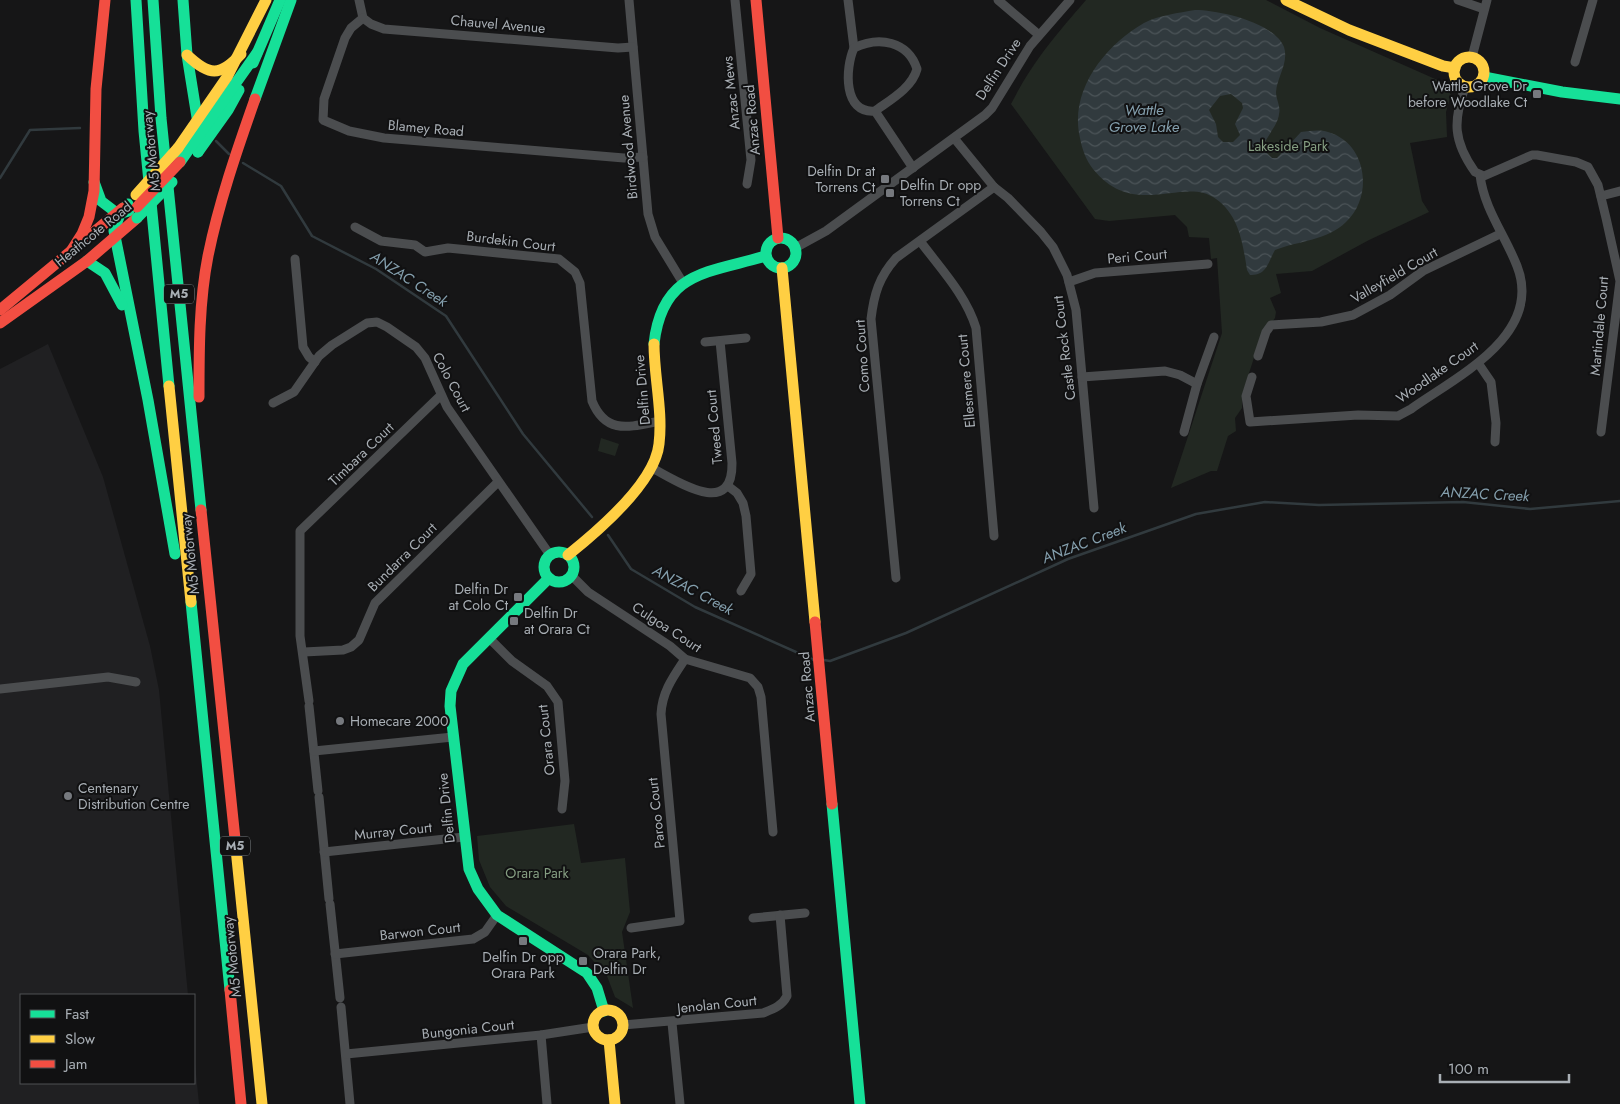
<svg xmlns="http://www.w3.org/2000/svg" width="1620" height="1104" viewBox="0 0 1620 1104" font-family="Jost,sans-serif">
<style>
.built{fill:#202022}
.park{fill:#222822}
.water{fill:url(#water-waves);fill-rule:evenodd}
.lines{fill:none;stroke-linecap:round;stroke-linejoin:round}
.stream{stroke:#313a3e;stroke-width:2.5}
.street{stroke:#4b4d4f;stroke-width:9}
.fast{stroke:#16e098;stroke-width:11}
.slow{stroke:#ffcf43;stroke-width:11}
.jam{stroke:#f24e42;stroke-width:11}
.fast-bridge{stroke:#16e098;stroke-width:11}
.slow-bridge{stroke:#ffcf43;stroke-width:11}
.jam-bridge{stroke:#f24e42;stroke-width:11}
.poi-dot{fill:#76797e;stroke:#111112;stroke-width:2}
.labels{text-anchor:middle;stroke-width:4;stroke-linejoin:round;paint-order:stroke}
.shield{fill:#111112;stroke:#7b8084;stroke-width:1}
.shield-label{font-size:12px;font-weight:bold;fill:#a9afb5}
.street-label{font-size:14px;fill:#a9afb5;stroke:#111112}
.poi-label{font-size:14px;fill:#a9afb5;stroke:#111112;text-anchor:start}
.park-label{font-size:14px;fill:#859e82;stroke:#111112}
.water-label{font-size:15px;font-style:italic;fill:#849fad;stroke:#111112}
</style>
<defs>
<pattern id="water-waves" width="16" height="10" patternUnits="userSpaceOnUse" patternTransform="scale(1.25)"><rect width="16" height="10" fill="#313a3e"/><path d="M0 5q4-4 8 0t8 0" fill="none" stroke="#4c5458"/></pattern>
</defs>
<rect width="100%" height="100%" fill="#161617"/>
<polygon class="built" points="48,344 103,477 150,646 159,690 188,995 21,995 21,1083 194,1083 194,1053 199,1104 0,1104 0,369"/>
<g class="park">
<path d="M 1086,0 L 1266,0 L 1320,28 L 1442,82 L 1451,95 L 1446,112 L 1447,137 L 1410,143 L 1422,201 L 1429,212 L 1369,240 L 1312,271 L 1276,274 L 1281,293 L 1270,298 L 1276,312 L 1275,318 L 1260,339 L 1242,395 L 1242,408 L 1235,418 L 1236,431 L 1228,436 L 1217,471 L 1211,471 L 1171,488 L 1222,333 L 1217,258 L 1211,259 L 1209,238 L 1189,237 L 1187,227 L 1175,215 L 1109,221 L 1095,219 L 1011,104 C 1033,61 1055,36 1086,0 Z"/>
<polygon points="601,438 619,444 615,456 598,451"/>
<polygon points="574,824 581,863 625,858 630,912 622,932 633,1008 615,997 607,976 588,955 506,906 490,887 479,860 477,836"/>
</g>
<path class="water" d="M 1195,10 C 1218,10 1274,22 1284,47 C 1289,63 1277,77 1276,92 C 1276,100 1281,106 1279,114 C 1278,125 1266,137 1262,148 L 1272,158 L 1277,158 L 1301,132 C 1310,131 1319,129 1328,132 C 1367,143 1374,196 1346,222 C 1328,240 1298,241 1275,250 C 1268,262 1267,276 1250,275 L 1247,270 C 1243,244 1239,215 1216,199 C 1184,175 1135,221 1093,169 C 1086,160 1082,149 1080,138 C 1069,91 1104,46 1144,23 C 1159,15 1179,13 1195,10 ZM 1231,94 L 1242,103 L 1243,108 L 1235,124 L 1240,135 L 1233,142 L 1223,142 L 1218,137 L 1216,124 L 1209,110 L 1220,96 Z"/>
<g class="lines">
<g class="stream">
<polyline points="216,141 229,154"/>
<polyline points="243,163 281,186 312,236 376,269 446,316 523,434 592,517"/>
<polyline points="0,178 30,130 80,128"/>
<polyline points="608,535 631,569 695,607 814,660"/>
<polyline points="824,660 830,661 906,633 1068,559 1196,514 1265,502 1319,505 1463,502 1530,509 1620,501"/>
</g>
<g class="street">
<polyline points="359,0 363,18"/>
<polyline points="629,0 648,214 655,237 683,283"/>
<polyline points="735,0 751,160 747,184"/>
<polyline points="848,0 854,48"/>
<polyline points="998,0 1039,35"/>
<polyline points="1458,0 1484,9"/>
<polyline points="363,18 351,28 345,38 324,99 323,120 349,131 384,138 624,158 643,157"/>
<polyline points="363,18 371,24 384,29 618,48 633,47"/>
<polyline points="1472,57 1487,0"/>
<polyline points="1575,62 1593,0"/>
<path d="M 1465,87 C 1453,121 1453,141 1475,172 L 1484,176 L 1532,155 L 1537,155 L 1576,162 L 1588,167 L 1598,185 L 1606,218 L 1620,281 L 1601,432"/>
<path d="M 875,111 C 890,100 912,88 917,69 C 908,41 879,36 854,48 C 845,68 843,114 875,111 L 913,168"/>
<polyline points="954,138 994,187 1008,198 1041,232 1053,247 1067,275 1076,310 1094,508"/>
<polyline points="1601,196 1620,191"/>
<path d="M 355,227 L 381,241 L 415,245 L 425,252 L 448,248 L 559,259 L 575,272 L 580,283 L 592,401 C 606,435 629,427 660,421"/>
<path d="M 920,241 C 940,268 966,295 976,328 L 994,536"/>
<polyline points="795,248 826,231 985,115 992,108 1030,46 1070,0"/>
<polyline points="295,259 303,347 309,357 315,362"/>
<polyline points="1069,282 1095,273 1208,264"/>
<polyline points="705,342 746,338"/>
<polyline points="1258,356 1266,332 1271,325 1321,322 1353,315 1390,295 1423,271 1500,234"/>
<polyline points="1478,363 1491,382 1496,423 1495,442"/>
<polyline points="1082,377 1165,371 1180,375 1197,384"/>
<path d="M 1252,377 L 1246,396 L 1250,422 L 1358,415 L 1398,416 L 1411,409 C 1456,377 1544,335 1517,266 C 1505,235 1484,209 1480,175"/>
<polyline points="273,403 294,392 319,356 332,345 367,323 377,322 387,327 416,347 425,358 447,407 550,555"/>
<polyline points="1184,432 1197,384 1214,337"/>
<path d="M 652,468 C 677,481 733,519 732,463 L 720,341"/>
<polyline points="728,486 737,493 743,503 746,516 751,574 741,591"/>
<polyline points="572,576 588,592 670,646 685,659 750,678 758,687 761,697 773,832"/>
<path d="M 896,578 L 871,319 C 874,294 879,277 896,258 L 994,187"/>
<polyline points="489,638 512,661 547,686 558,702 565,781 562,809"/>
<polyline points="304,652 343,650 351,647 359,640 375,603 498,482"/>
<polyline points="0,689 108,677 136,682"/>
<polyline points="309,701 300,636 300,531 440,396"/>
<polyline points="309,706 318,791"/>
<polyline points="314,751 453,737"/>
<polyline points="319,797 329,899"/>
<polyline points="324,852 464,837"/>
<polyline points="330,904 340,998"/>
<polyline points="753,918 805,913"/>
<path d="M 631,928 L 680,921 L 661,714 C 662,692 673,677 685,659"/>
<polyline points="335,954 473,939 485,932 497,915"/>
<polyline points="341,1007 350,1104"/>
<polyline points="672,1023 680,1104"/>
<path d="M 623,1025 L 763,1013 C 773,1009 782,1006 787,996 L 780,915"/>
<polyline points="541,1035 547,1104"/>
<polyline points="346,1054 541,1035 593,1027"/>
</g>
<g class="fast">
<polyline points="136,0 144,131 169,386"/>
<polyline points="153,0 161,118 201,510"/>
<polyline points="183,0 187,55 200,136 198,152"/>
<polyline points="253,63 280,0"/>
<polyline points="1484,77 1562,92 1620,99"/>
<polyline points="255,99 291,0"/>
<polyline points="198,152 228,110 239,90"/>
<polyline points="180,162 257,53"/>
<polyline points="94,182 101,201 118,214 129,211"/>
<polyline points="128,204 120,214 114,231 148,400 175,554"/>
<circle cx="781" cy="253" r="15"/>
<polyline points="87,261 105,273 122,305"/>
<path d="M 654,344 C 662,271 708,273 766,256"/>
<circle cx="559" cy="567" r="15"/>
<polyline points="549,578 463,664 451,691 450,706 469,869 478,889 497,915 587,973 597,988 604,1011"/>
<polyline points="191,602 230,990"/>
<polyline points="832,804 860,1104"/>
</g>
<g class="slow">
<polyline points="1286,0 1349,30 1443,66 1455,68"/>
<path d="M 187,55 C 209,76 220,77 241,54"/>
<circle cx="1469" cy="72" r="15"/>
<polyline points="178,148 227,77 266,0"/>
<polyline points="782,268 815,622"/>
<polyline points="169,386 191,602"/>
<path d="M 568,555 C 598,531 655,483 659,444 C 663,411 654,377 654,344"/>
<polyline points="235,839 262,1104"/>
<circle cx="608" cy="1025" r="15"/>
<polyline points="609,1040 615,1104"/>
</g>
<g class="jam">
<polyline points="756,0 778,238"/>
<polyline points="68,256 82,234 89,217 94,191 96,89 105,0"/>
<polyline points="0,310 123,208"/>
<polyline points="0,323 87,261 137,218"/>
<path d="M 199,397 C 199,350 199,302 208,256 C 219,202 237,150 255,99"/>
<polyline points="201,510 235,839"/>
<polyline points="815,622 832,804"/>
<polyline points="230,990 241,1104"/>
</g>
<polyline class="fast-bridge" points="137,218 172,182"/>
<polyline class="slow-bridge" points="136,195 178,148"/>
<polyline class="jam-bridge" points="137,207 180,162"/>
</g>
<g class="poi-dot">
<rect x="1532" y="89" width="10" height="10" rx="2.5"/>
<rect x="880" y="174" width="10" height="10" rx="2.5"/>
<rect x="885" y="188" width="10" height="10" rx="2.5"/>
<rect x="513" y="592" width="10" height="10" rx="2.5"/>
<rect x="509" y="616" width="10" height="10" rx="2.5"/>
<circle cx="340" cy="721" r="5"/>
<circle cx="68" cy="796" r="5"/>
<rect x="518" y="936" width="10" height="10" rx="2.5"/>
<rect x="578" y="956" width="10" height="10" rx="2.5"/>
</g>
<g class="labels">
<g class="shield">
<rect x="164" y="284.5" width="30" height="19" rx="4"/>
<rect x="220" y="836.5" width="30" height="19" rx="4"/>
</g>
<g class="shield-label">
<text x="179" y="298">M5</text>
<text x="235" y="850">M5</text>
</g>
<g class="street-label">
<text transform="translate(498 24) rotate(5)" y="5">Chauvel Avenue</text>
<text transform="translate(998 69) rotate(-57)" y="5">Delfin Drive</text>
<text transform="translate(731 93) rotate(-96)" y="5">Anzac Mews</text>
<text transform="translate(752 120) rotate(-95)" y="5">Anzac Road</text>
<text transform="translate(426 128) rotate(5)" y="5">Blamey Road</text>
<text transform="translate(628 147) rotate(-95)" y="5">Birdwood Avenue</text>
<text transform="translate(151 151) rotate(-96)" y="5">M5 Motorway</text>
<text transform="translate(93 234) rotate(-39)" y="5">Heathcote Road</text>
<text transform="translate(511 241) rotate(7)" y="5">Burdekin Court</text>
<text transform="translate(1137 256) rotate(-5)" y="5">Peri Court</text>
<text transform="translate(1394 275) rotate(-30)" y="5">Valleyfield Court</text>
<text transform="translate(1599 326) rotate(-85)" y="5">Martindale Court</text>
<text transform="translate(1064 348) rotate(-97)" y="5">Castle Rock Court</text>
<text transform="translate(862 356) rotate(-94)" y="5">Como Court</text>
<text transform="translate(1437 372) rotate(-35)" y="5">Woodlake Court</text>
<text transform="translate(966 381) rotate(-95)" y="5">Ellesmere Court</text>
<text transform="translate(452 382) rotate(62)" y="5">Colo Court</text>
<text transform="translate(642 390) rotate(-95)" y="5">Delfin Drive</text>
<text transform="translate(714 427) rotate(-95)" y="5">Tweed Court</text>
<text transform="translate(361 454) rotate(-44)" y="5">Timbara Court</text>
<text transform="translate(190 554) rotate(-96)" y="5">M5 Motorway</text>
<text transform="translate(402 557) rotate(-45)" y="5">Bundarra Court</text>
<text transform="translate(667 627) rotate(33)" y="5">Culgoa Court</text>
<text transform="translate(807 687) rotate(-95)" y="5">Anzac Road</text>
<text transform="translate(546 740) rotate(-96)" y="5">Orara Court</text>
<text transform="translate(446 808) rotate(-96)" y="5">Delfin Drive</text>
<text transform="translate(656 813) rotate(-96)" y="5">Paroo Court</text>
<text transform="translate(393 831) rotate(-6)" y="5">Murray Court</text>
<text transform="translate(420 931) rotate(-6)" y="5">Barwon Court</text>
<text transform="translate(232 957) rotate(-96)" y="5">M5 Motorway</text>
<text transform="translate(717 1004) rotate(-6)" y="5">Jenolan Court</text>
<text transform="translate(468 1029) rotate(-6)" y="5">Bungonia Court</text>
</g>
<g class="poi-label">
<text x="1527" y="91" text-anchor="end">Wattle Grove Dr<tspan x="1527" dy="16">before Woodlake Ct</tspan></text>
<text x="875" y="176" text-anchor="end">Delfin Dr at<tspan x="875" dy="16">Torrens Ct</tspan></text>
<text x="900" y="190">Delfin Dr opp<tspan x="900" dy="16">Torrens Ct</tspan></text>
<text x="508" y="594" text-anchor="end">Delfin Dr<tspan x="508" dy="16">at Colo Ct</tspan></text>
<text x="524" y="618">Delfin Dr<tspan x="524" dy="16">at Orara Ct</tspan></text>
<text x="350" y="726">Homecare 2000</text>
<text x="78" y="793">Centenary<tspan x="78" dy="16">Distribution Centre</tspan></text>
<text x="593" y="958">Orara Park,<tspan x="593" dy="16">Delfin Dr</tspan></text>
<text x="523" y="962" text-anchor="middle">Delfin Dr opp<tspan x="523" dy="16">Orara Park</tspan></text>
</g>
<g class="park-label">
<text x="1288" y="151">Lakeside Park</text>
<text x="537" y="878">Orara Park</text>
</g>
<g class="water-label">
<text x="1144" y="115">Wattle<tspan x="1144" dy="17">Grove Lake</tspan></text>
<text transform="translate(409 279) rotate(33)" y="5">ANZAC Creek</text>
<text transform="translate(1485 494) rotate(3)" y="5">ANZAC Creek</text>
<text transform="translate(1084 543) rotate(-21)" y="5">ANZAC Creek</text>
<text transform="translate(693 590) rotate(28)" y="5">ANZAC Creek</text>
</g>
</g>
<rect x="20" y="994" width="175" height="90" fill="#111112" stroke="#4e5053"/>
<rect x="30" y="1010" width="25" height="8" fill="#16e098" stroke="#4e5053"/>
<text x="65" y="1019" font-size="15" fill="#a9afb5">Fast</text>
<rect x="30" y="1035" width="25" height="8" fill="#ffcf43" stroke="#4e5053"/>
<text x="65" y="1044" font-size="15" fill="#a9afb5">Slow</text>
<rect x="30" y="1060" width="25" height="8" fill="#f24e42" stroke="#4e5053"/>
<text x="65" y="1069" font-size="15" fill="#a9afb5">Jam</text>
<path d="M1440 1074v8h129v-8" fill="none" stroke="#a9afb5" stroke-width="2.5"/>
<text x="1448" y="1074" font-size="15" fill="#a9afb5" stroke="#111112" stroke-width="4" paint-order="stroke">100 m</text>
</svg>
